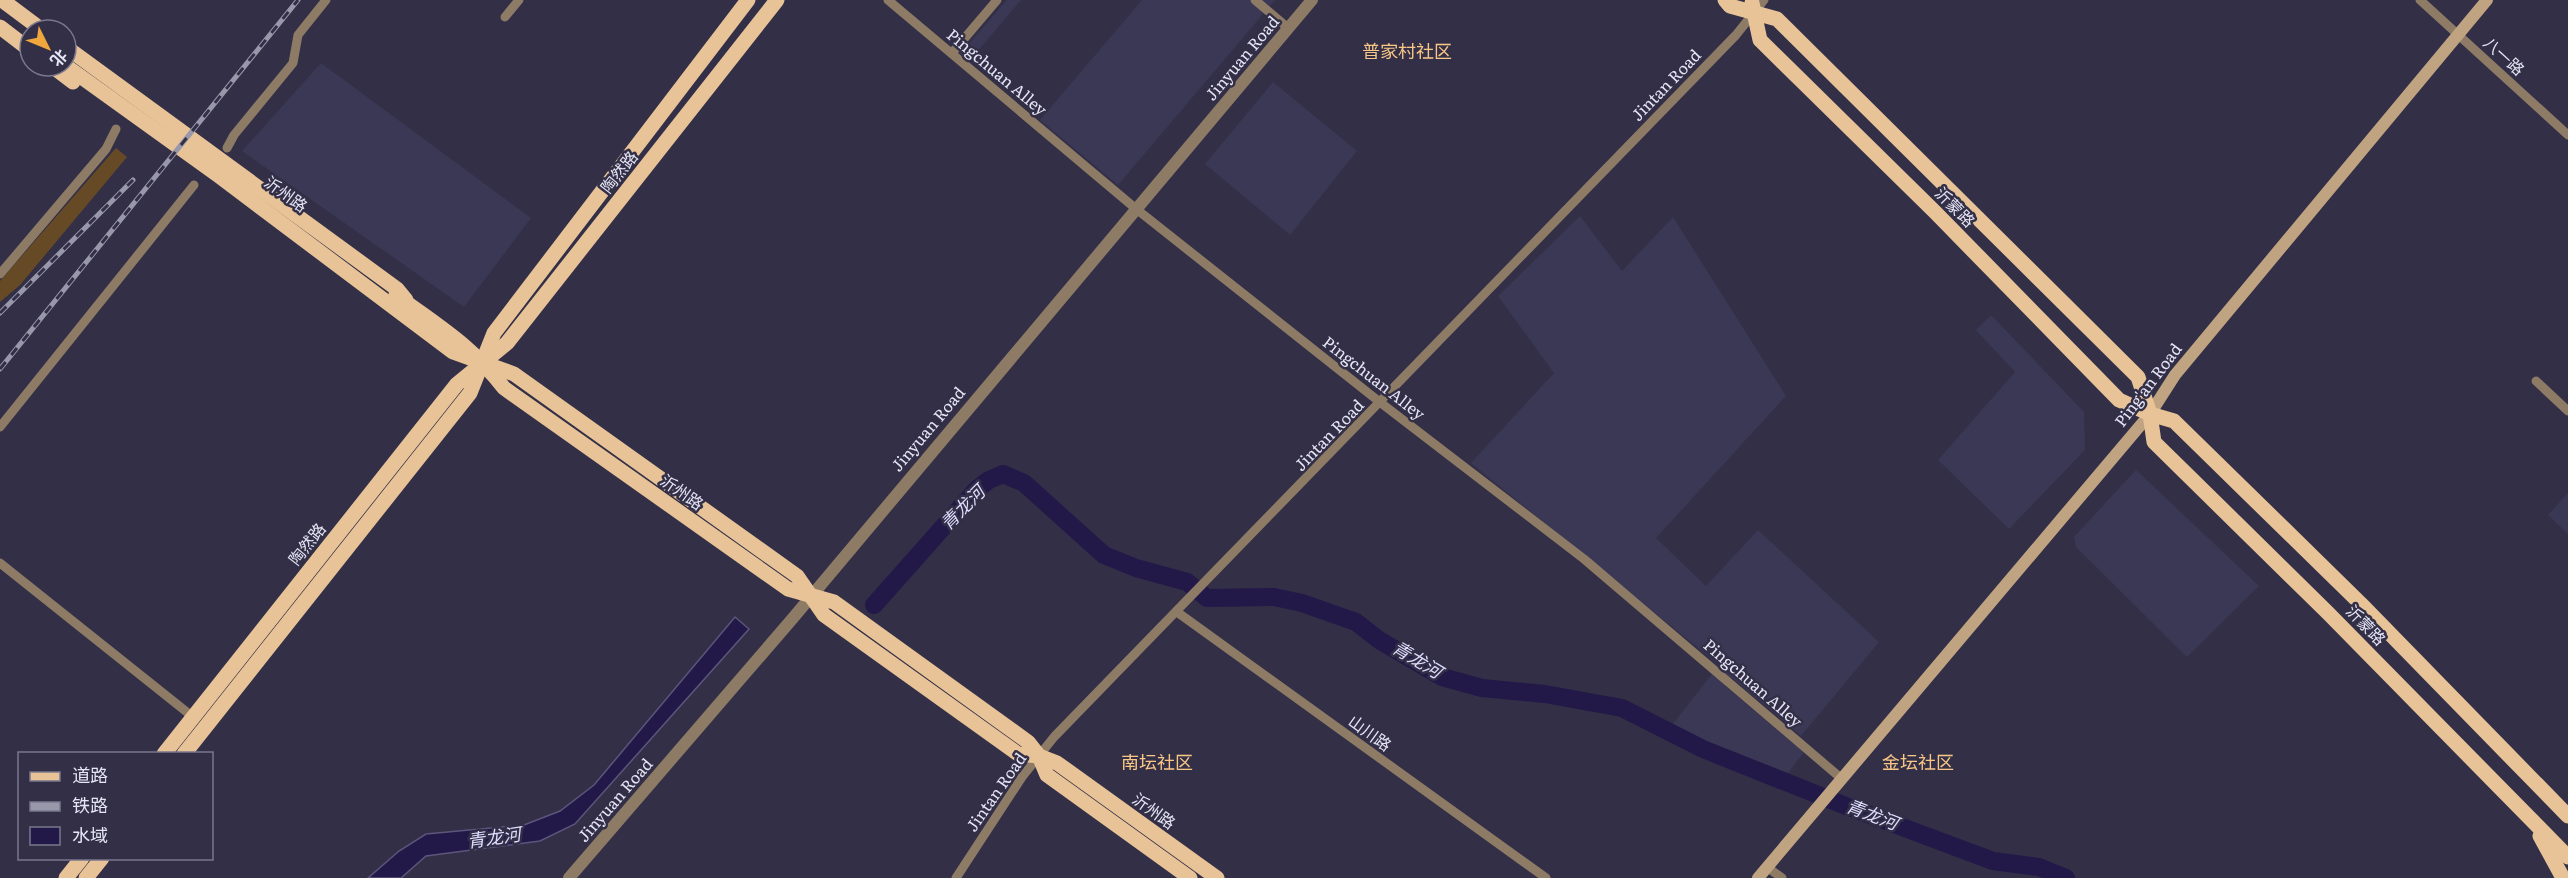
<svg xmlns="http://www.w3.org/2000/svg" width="2568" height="878" viewBox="0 0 2568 878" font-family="Literata,'Noto Sans SC',serif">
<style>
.built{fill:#3b3856}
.green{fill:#664a25}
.water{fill:#221948;stroke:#5d567c;stroke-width:1.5}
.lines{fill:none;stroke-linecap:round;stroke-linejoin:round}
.river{stroke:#221948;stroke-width:18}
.minor{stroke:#8d7b66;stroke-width:9}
.tertiary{stroke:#8d7b66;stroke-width:12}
.secondary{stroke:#c0a482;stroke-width:12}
.primary{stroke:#e8c397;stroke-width:15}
.rail-casing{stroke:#9998ab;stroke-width:5}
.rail{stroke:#322f47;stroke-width:3;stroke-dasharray:9;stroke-linecap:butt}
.labels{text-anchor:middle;stroke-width:5;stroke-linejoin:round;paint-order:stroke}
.street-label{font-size:16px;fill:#e6e5f5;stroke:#322f47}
.neighbourhood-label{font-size:18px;fill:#f9c686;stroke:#322f47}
.water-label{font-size:18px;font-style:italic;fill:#dfddfe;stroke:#322f47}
</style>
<rect width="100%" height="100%" fill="#322f47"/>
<g class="built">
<polygon points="1007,0 1021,0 969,61 960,54"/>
<polygon points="1142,0 1275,0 1118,185 1040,120"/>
<polygon points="321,63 531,218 464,307 242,151"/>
<polygon points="1273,82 1357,151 1290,235 1205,164"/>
<polygon points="1580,216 1622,271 1673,217 1786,396 1656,538 1706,586 1758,530 1879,642 1801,736 1731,677 1724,685 1804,752 1788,773 1736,755 1672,725 1719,665 1471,463 1554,373 1498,296"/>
<polygon points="1991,315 2084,412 2085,450 2009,529 1938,460 2015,372 1976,330"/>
<polygon points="2136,470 2259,586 2187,657 2076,547 2074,537"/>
<polygon points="2568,493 2568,534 2548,515"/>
</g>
<polygon class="green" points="116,148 127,157 20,285 0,302 0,281"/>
<polygon class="water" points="735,617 749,629 575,824 540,841 426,856 401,878 368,878 399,851 426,834 524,825 560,811 594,785"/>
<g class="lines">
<polyline class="river" points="874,605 977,489 989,480 1003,474 1024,483 1104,555 1136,568 1187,582 1207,598 1274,597 1302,603 1356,622 1379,640 1442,677 1482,688 1545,694 1622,708 1703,749 1846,806 1993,861 2039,867 2066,878"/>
<g class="minor">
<polyline points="888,0 1135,208 1381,403 1584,559 1842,779"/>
<polyline points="1255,0 1288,28"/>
<polyline points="2420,0 2568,135"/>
<polyline points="505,17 519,0"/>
<polyline points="952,53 997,0"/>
<polyline points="227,148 234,135 293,63 298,35 326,0"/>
<polyline points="0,274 106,149 116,129"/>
<polyline points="2536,381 2568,411"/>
<polyline points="0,427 194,185"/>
<polyline points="0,563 193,717"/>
<polyline points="1177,612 1546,878"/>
<polyline points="1767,867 1782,878"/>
<polyline points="956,878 1022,777 1054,737 1736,35 1764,0"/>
</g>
<polyline class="tertiary" points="569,878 793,618 1312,0"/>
<polyline class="secondary" points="1758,878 2150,414 2175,375 2487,0"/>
<g class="primary">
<polyline points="2,0 42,30"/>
<polyline points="1725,0 1730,6 1777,19 2138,377 2150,414 2154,442 2328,613 2568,857"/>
<polyline points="1752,3 1760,40 1935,212 2119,400 2150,414 2174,421 2361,604 2568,816"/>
<polyline points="0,27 30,50"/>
<polyline points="66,47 397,289 406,300"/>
<polyline points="52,66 73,82"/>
<polyline points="66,66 219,176 453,352 514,374 797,576 824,615 1018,754 1039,756 1057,763 1217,878"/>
<path d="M 396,295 C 439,327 471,345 504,388 L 788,589 L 834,602 L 1028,742 L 1039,756 L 1047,775 L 1190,878"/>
<polyline points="164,754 457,384 507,343 777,0"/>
<polyline points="184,754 470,393 494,333 748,0"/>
<polyline points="2540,836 2563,878"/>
<polyline points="66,878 82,858"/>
<polyline points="86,878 102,858"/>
</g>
<defs>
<g id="rail">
<polyline points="0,313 133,180"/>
<polyline points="0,369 298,0"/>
</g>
</defs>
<use href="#rail" class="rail-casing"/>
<use href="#rail" class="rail"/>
</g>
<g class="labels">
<g class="street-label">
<text transform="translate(2504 56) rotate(42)" y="6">八一路</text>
<text transform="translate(1242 58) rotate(-50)" y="6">Jinyuan Road</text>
<text transform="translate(997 72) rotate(40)" y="6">Pingchuan Alley</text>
<text transform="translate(1666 85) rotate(-46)" y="6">Jintan Road</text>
<text transform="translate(619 172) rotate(-52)" y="6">陶然路</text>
<text transform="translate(286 194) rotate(36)" y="6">沂州路</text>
<text transform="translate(1955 207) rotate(45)" y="6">沂蒙路</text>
<text transform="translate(1374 378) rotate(38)" y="6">Pingchuan Alley</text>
<text transform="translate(2148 385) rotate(-53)" y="6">Ping'an Road</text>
<text transform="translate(928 429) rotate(-50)" y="6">Jinyuan Road</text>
<text transform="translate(1329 435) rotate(-46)" y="6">Jintan Road</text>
<text transform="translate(682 492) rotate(35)" y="6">沂州路</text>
<text transform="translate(307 544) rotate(-52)" y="6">陶然路</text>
<text transform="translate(2366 625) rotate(46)" y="6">沂蒙路</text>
<text transform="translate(1753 683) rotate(41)" y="6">Pingchuan Alley</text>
<text transform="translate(1370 733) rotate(36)" y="6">山川路</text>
<text transform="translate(996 792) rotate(-55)" y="6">Jintan Road</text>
<text transform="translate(615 800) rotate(-49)" y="6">Jinyuan Road</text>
<text transform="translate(1154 811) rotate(36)" y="6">沂州路</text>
</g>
<g class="neighbourhood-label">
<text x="1407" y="58">普家村社区</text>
<text x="1157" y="769">南坛社区</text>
<text x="1918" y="769">金坛社区</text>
</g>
<g class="water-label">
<text transform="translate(963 508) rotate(-45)" y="6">青龙河</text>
<text transform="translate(1417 660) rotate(31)" y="6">青龙河</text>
<text transform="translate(1872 815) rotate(21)" y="6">青龙河</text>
<text transform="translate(494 838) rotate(-8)" y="6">青龙河</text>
</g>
</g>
<rect x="18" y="752" width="195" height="108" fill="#322f47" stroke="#7a788d" stroke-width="1.5"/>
<rect x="30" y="772" width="30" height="9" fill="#e8c397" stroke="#7a788d" stroke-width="1.5"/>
<text x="72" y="782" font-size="18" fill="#e6e5f5">道路</text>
<rect x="30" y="802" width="30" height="9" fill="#9998ab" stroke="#7a788d" stroke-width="1.5"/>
<text x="72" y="812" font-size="18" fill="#e6e5f5">铁路</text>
<rect x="30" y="827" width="30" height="18" fill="#221948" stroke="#7a788d" stroke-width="1.5"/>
<text x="72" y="842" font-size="18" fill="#e6e5f5">水域</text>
<g transform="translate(48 48) rotate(133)"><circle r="28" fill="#322f47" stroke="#7a788d" stroke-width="1.5"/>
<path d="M0-4.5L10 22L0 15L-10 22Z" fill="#efa73e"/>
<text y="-9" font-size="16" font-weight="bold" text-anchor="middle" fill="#e6e5f5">北</text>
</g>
</svg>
